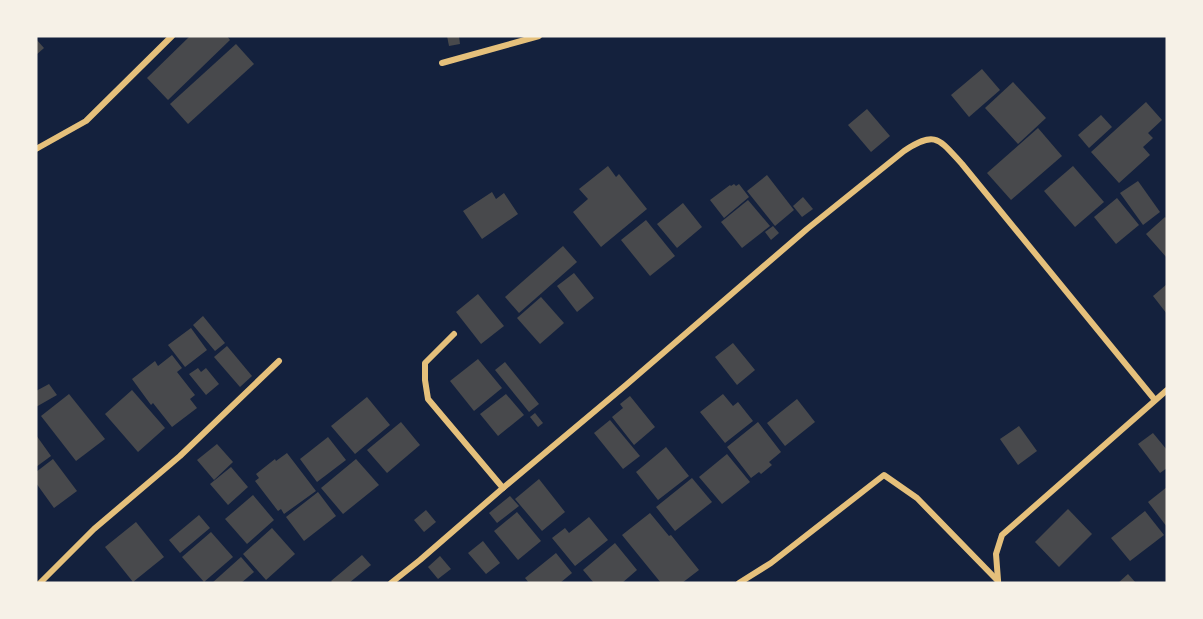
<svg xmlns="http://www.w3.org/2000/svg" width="1203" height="619" viewBox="0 0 1203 619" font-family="'Fira Sans',sans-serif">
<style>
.building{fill:#48494c}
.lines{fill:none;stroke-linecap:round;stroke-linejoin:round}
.minor{stroke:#e5c07b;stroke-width:6}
</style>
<rect width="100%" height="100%" fill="#14213d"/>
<g class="building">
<polygon points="190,36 227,36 230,40 168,100 147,78"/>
<polygon points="447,36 459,36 460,44 449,46"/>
<polygon points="36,39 44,48 36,55"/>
<polygon points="236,44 254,64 188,124 170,104"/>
<polygon points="982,69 1000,90 969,117 951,95"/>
<polygon points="1013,82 1046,118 1018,144 985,108"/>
<polygon points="1146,102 1162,120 1148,133 1153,138 1143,147 1150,155 1119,183 1091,152"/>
<polygon points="867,109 890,136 871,152 848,125"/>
<polygon points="1101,115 1112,127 1089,148 1078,135"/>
<polygon points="1038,128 1062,156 1011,200 987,173"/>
<polygon points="608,166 616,177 619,174 647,209 601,247 573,212 588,199 579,189"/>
<polygon points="1073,166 1104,202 1075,227 1044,191"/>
<polygon points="767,175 794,210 775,226 747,191"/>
<polygon points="1138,181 1160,212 1143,225 1120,193"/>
<polygon points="734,184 736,186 739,184 749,197 724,218 710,200 730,185 731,186"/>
<polygon points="492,192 496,199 504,193 518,214 482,239 463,211"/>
<polygon points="803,197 813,209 802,217 793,206"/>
<polygon points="1117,198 1139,225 1116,244 1094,217"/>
<polygon points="748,200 770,226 742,248 721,222"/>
<polygon points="683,203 702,227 677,248 657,224"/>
<polygon points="1165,217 1167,219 1167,258 1146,234"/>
<polygon points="646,220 675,256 650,276 621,240"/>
<polygon points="773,226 779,233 771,240 765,232"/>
<polygon points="563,246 577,262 519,313 505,297"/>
<polygon points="574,273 594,298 577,312 557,286"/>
<polygon points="1167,284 1167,314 1153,296"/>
<polygon points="478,294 504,326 481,344 456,312"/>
<polygon points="541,297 564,323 540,344 517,318"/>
<polygon points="203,316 225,343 215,351 193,325"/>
<polygon points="191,328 207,350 185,367 168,345"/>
<polygon points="733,343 755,370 737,385 715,357"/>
<polygon points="227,346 252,376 240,387 214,357"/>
<polygon points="172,355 182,368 177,372 195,395 190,399 197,408 172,427 153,403 151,405 132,379 155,361 158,366"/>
<polygon points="478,359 502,388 474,411 450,381"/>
<polygon points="505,362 539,404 529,412 495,370"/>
<polygon points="198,368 201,372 206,368 219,384 206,395 189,374"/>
<polygon points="49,384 57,395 36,407 36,391"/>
<polygon points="132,390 165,428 138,452 105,414"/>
<polygon points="69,394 105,439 76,461 41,416"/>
<polygon points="506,394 524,415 498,436 480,414"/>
<polygon points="723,394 733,406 738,402 753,421 725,443 700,412"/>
<polygon points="630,396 655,427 634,445 612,417 623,408 620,404"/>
<polygon points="367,397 390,425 355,454 331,426"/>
<polygon points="797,399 815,422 785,446 767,423"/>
<polygon points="535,413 543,423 538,427 530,417"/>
<polygon points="610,420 640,456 623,469 594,433"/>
<polygon points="401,422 420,445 387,473 367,450"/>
<polygon points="758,422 781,452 769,462 772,465 761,474 759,472 751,478 727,447"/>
<polygon points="1019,426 1037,451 1018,465 1000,439"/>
<polygon points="1153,433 1167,450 1167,468 1160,473 1138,444"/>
<polygon points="36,435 51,456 36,467"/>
<polygon points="328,437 346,460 317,482 300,459"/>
<polygon points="217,444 233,462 214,480 197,460"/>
<polygon points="666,447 689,476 658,500 636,472"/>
<polygon points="287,453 316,491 284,514 281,509 278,511 255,481 259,478 256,474 275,459 276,461"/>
<polygon points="727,454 750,482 722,504 699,477"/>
<polygon points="53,459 77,491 54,508 36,483 36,472"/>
<polygon points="356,459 379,485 343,514 321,488"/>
<polygon points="231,467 248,487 228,505 210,484"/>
<polygon points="692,478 712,502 675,531 656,507"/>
<polygon points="539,479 565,512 542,531 515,499"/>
<polygon points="1167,487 1167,527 1148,502"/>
<polygon points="318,492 336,516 304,541 286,517"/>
<polygon points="253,495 274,520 247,544 225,519"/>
<polygon points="510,496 519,506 497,523 489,513"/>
<polygon points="1068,509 1092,534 1059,567 1035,542"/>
<polygon points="426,510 436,522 424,532 414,520"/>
<polygon points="1145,511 1164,535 1130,561 1111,538"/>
<polygon points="517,512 541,541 518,560 494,531"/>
<polygon points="650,513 669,536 671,535 699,570 682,583 661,583 622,535"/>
<polygon points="199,515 210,528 180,553 169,540"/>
<polygon points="589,517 608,540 575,566 552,538 565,528 569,533"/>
<polygon points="136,522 164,557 133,582 105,547"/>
<polygon points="272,528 295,554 266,580 243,554"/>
<polygon points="211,532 233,557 204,582 182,557"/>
<polygon points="483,541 500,563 486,574 468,553"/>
<polygon points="615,543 637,570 622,583 594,583 583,570"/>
<polygon points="556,553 572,573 560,583 529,583 525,578"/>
<polygon points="362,555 371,565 349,583 333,583 331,581"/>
<polygon points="440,556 451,569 438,579 428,567"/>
<polygon points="241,557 254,572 241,583 212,583"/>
<polygon points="1128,574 1136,583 1118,583"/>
</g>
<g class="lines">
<g class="minor">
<polyline points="442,63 539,36"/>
<polyline points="36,149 86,121 172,36"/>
<polyline points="454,334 425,363 425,380 428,399 503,488"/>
<polyline points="998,580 996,554 1002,535 1167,390"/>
<polyline points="40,583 94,529 180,456 279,361"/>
<path d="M 391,583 L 420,560 L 503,488 L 626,385 L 807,229 L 904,151 C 936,130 939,139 962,164 L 1155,400"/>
<polyline points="739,583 771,563 884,475 917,498 998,581"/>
</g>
</g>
<rect width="1203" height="619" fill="none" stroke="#f6f1e7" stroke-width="75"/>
</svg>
